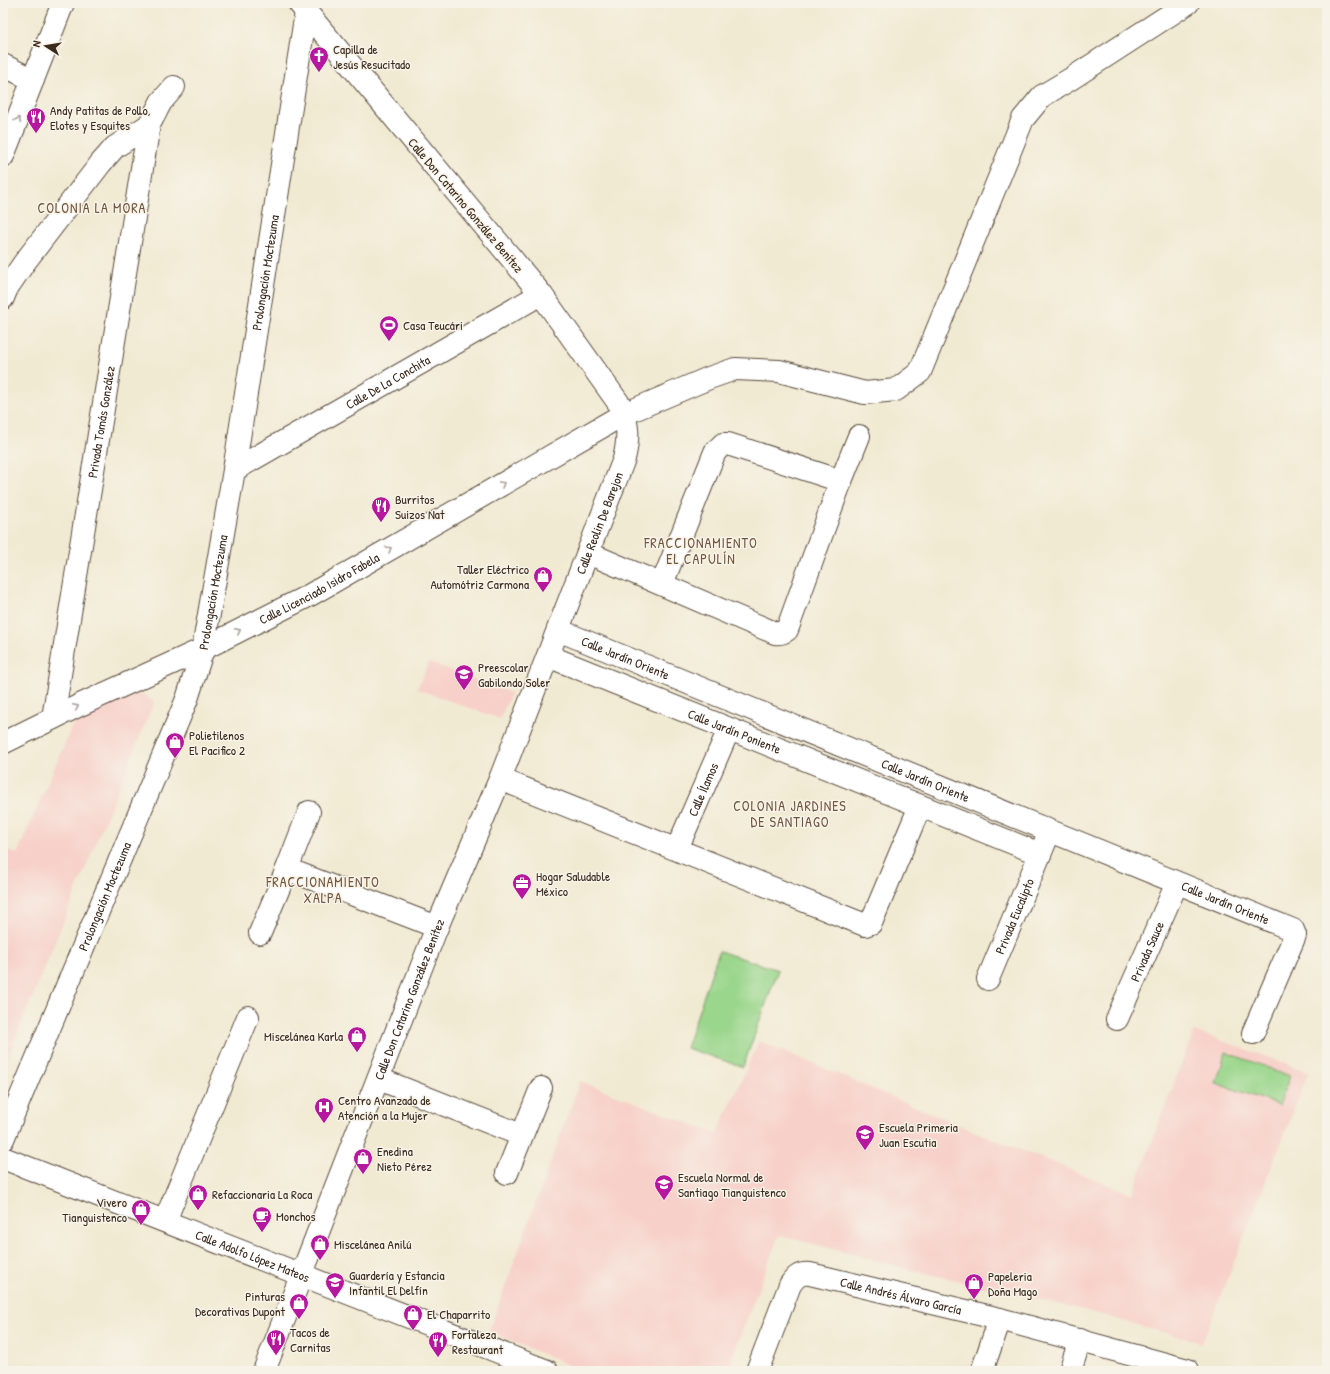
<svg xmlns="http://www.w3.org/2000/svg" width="1330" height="1374" viewBox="0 0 1330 1374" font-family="'Patrick Hand',sans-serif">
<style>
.built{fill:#f7d0c9}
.green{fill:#9ad68b;stroke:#6a8054}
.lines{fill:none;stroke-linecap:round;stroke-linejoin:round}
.minor-casing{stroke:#564739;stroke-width:24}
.major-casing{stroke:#564739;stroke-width:24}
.minor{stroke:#fff;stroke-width:22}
.major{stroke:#fff;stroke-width:22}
.oneway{stroke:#a79f9a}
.labels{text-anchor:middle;stroke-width:3;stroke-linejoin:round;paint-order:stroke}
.poi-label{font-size:13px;fill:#3b2a1e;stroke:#f7f3e8;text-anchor:start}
.street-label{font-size:13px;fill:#3b2a1e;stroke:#f7f3e8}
.neighbourhood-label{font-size:14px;letter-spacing:1px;fill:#71553e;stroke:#f7f3e8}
</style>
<rect width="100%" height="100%" fill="#f7f3e8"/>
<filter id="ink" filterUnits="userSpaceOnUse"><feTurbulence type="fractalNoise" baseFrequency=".025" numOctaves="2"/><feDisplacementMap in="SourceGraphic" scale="8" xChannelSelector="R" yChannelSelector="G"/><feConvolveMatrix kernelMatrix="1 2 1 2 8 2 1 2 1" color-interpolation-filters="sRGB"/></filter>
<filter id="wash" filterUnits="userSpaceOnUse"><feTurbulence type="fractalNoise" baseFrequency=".012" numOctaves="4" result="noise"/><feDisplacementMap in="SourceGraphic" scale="16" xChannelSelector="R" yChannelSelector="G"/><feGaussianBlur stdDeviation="0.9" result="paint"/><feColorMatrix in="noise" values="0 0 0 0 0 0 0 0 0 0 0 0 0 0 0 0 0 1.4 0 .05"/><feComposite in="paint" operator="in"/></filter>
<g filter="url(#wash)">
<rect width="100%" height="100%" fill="#f1ead3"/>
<g class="built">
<polygon points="429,662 511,693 500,719 417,689"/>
<polygon points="131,685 154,702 3,1068 3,849 17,854 77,715"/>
<polygon points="1194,1031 1309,1072 1202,1343 1088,1311 920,1272 779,1235 727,1371 582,1371 489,1331 580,1081 717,1134 759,1041 978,1133 1132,1194"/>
</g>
<g class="green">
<polygon points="719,951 778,970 743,1067 686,1048"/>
<polygon points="1226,1052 1290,1076 1279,1105 1216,1083"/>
</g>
</g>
<g filter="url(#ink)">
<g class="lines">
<defs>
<g id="minor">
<polyline points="3,65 33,80"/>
<polyline points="3,298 7,288 24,263 101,163 115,147 149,125"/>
<path id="s1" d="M 234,470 L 541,294"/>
<path d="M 588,553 L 775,633 C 780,634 783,633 787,630 L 841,481 L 859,436"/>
<polyline points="662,584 715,452 723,444 728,444 841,481"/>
<path id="s2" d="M 558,630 L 1293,930 L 1295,935 L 1294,938 L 1253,1033"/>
<path id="s3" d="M 548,656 L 1040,854"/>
<path id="s4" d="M 53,718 L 149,125 L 161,102 L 174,87"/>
<path id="s5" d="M 3,743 L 80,705 L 203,649 L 310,595 L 624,414 L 709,378 L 735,369 L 779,371 L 865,393 L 896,390 L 920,372 L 1023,119 L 1042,96 L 1069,80 L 1188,3"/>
<polyline points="500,779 865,925 871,923 920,806"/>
<path id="s6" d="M 677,849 L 729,729"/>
<polyline points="287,869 437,927"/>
<polyline points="260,933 287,869 309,812"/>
<path id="s7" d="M 988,979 L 1046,840"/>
<path id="s8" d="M 1117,1019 L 1177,883"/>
<polyline points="379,1079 521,1135"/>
<path id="s9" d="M 3,1139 L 187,699 L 203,649 L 208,620 L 234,470 L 306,12"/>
<path id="s10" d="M 3,1158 L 547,1371"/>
<polyline points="507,1173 541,1088"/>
<polyline points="165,1221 248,1017"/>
<path id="s11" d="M 757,1371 L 790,1285 C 796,1276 800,1273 810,1274 L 1000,1319 L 1188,1370"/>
<polyline points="982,1371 1000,1319"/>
<polyline points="1070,1371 1080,1340"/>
</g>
<g id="major">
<polyline points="3,156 63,3"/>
<path id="s12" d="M 264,1371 L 437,927 L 500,779 L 624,459 C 629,438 629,425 620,405 L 541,294 L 299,3"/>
</g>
</defs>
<use href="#minor" class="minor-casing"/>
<use href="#major" class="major-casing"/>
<use href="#minor" class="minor"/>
<use href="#major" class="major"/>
</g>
<defs><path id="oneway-chevron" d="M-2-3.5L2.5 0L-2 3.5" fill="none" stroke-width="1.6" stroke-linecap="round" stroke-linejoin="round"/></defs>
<g class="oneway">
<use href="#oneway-chevron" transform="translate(18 120) rotate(-68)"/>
<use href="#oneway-chevron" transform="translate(502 484) rotate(-30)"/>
<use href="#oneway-chevron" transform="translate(389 549) rotate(-30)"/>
<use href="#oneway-chevron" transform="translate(238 631) rotate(-27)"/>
<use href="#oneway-chevron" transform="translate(76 707) rotate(-26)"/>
</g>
</g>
<defs>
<symbol id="church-pin" viewBox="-11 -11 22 30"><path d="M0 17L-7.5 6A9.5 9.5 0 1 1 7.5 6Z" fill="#b5179e" stroke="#f7f3e8"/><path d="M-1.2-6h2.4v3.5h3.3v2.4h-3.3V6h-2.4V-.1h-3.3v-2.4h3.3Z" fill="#fff"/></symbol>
<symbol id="restaurant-pin" viewBox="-11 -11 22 30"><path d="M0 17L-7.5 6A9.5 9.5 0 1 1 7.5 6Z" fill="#b5179e" stroke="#f7f3e8"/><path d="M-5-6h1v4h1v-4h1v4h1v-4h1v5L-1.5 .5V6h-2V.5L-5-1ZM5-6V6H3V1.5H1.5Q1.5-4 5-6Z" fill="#fff"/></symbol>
<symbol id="stadium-pin" viewBox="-11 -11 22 30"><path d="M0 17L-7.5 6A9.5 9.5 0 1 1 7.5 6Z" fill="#b5179e" stroke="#f7f3e8"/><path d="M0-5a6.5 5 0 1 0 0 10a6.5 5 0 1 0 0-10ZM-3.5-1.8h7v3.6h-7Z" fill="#fff"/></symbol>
<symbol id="shop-pin" viewBox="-11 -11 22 30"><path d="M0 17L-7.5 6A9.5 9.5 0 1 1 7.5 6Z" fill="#b5179e" stroke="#f7f3e8"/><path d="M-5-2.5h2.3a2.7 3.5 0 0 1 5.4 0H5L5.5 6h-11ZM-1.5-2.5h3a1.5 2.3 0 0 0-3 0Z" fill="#fff"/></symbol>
<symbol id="school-pin" viewBox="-11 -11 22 30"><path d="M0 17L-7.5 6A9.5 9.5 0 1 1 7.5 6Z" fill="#b5179e" stroke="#f7f3e8"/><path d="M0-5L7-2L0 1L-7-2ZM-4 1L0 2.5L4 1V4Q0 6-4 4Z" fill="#fff"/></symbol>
<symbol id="office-pin" viewBox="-11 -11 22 30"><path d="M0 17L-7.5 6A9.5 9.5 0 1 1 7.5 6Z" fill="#b5179e" stroke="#f7f3e8"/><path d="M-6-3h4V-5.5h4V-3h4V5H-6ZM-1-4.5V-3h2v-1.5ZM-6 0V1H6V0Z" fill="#fff"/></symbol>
<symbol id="hospital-pin" viewBox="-11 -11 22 30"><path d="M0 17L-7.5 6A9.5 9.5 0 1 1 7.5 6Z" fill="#b5179e" stroke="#f7f3e8"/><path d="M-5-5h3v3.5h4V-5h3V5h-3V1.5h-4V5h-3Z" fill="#fff"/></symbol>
<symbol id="university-pin" viewBox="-11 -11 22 30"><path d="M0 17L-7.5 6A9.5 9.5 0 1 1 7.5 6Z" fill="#b5179e" stroke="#f7f3e8"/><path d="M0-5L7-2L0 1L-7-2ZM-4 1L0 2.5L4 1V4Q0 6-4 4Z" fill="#fff"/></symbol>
<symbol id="cafe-pin" viewBox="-11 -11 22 30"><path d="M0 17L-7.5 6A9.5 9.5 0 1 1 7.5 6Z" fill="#b5179e" stroke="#f7f3e8"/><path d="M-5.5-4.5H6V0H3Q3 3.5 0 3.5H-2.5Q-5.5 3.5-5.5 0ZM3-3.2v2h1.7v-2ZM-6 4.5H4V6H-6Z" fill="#fff"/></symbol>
</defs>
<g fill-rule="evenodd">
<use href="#church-pin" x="308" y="45" width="22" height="30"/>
<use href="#restaurant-pin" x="25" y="106" width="22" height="30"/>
<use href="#stadium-pin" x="378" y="314" width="22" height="30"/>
<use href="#restaurant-pin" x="370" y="495" width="22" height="30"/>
<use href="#shop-pin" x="532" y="565" width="22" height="30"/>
<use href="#school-pin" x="453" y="663" width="22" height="30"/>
<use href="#shop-pin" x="164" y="731" width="22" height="30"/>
<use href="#office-pin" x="511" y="872" width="22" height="30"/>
<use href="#shop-pin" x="346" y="1025" width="22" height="30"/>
<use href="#hospital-pin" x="313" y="1096" width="22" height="30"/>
<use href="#school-pin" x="854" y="1123" width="22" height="30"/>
<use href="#shop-pin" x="352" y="1147" width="22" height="30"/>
<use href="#university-pin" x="653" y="1173" width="22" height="30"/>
<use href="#shop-pin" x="187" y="1183" width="22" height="30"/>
<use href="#shop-pin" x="130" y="1198" width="22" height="30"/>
<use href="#cafe-pin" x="251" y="1205" width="22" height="30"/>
<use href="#shop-pin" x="309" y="1233" width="22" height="30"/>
<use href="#school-pin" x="324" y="1271" width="22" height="30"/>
<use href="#shop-pin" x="963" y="1272" width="22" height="30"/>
<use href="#shop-pin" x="288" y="1292" width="22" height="30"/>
<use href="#shop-pin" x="402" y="1303" width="22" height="30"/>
<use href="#restaurant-pin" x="265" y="1328" width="22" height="30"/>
<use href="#restaurant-pin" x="427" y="1330" width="22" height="30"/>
</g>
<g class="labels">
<g class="poi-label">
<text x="333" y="54">Capilla de<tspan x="333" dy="15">Jesús Resucitado</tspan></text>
<text x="50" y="115">Andy Patitas de Pollo,<tspan x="50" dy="15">Elotes y Esquites</tspan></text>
<text x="403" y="330">Casa Teucári</text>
<text x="395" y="504">Burritos<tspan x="395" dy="15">Suizos Nat</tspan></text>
<text x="529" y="574" text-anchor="end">Taller Eléctrico<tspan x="529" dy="15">Automótriz Carmona</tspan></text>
<text x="478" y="672">Preescolar<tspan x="478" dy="15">Gabilondo Soler</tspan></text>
<text x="189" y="740">Polietilenos<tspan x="189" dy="15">El Pacifico 2</tspan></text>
<text x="536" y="881">Hogar Saludable<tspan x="536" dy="15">México</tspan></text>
<text x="343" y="1041" text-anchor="end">Miscelánea Karla</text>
<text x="338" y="1105">Centro Avanzado de<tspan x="338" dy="15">Atención a la Mujer</tspan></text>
<text x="879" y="1132">Escuela Primeria<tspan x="879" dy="15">Juan Escutia</tspan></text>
<text x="377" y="1156">Enedina<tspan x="377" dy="15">Nieto Pérez</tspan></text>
<text x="678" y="1182">Escuela Normal de<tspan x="678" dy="15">Santiago Tianguistenco</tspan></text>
<text x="212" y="1199">Refaccionaria La Roca</text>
<text x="127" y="1207" text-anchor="end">Vivero<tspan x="127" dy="15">Tianguistenco</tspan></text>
<text x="276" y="1221">Monchos</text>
<text x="334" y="1249">Miscelánea Anilú</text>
<text x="349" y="1280">Guardería y Estancia<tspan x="349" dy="15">Infantil El Delfín</tspan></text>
<text x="988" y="1281">Papeleria<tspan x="988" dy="15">Doña Mago</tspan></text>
<text x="285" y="1301" text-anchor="end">Pinturas<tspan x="285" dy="15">Decorativas Dupont</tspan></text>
<text x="427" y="1319">El Chaparrito</text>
<text x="290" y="1337">Tacos de<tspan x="290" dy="15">Carnitas</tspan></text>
<text x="452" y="1339">Fortaleza<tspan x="452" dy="15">Restaurant</tspan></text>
</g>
<g class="street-label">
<text transform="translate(466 205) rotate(50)" y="5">Calle Don Catarino González Benítez</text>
<text dy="5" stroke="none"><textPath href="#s9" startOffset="911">Prolongación Moctezuma</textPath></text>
<text dy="5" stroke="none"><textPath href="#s1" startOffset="177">Calle De La Conchita</textPath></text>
<text dy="5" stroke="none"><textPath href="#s4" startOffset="300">Privada Tomás González</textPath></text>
<text dy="5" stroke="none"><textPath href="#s12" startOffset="912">Calle Reolin De Barejon</textPath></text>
<text dy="5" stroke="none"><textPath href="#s5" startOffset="352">Calle Licenciado Isidro Fabela</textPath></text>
<text dy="5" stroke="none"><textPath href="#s9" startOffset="587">Prolongación Moctezuma</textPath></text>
<text dy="5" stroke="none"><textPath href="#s2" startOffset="73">Calle Jardín Oriente</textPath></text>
<text dy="5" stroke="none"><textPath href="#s3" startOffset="201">Calle Jardín Poniente</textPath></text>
<text dy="5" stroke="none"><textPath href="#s2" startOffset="397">Calle Jardín Oriente</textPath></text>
<text dy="5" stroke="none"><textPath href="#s6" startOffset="65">Calle Ílamos</textPath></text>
<text dy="5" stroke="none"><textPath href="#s9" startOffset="263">Prolongación Moctezuma</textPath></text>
<text dy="5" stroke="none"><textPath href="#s2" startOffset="721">Calle Jardín Oriente</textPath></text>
<text dy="5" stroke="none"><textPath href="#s7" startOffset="68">Privada Eucalipto</textPath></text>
<text dy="5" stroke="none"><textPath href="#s8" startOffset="74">Privada Sauce</textPath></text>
<text dy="5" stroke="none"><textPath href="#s12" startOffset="399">Calle Don Catarino González Benítez</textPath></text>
<text dy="5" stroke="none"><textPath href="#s10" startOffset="268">Calle Adolfo López Mateos</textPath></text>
<text dy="5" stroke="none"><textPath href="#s11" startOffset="210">Calle Andrés Álvaro García</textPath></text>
</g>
<g class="neighbourhood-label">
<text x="92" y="213">COLONIA LA MORA</text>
<text x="701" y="548">FRACCIONAMIENTO<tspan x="701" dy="16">EL CAPULÍN</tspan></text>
<text x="790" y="811">COLONIA JARDINES<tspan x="790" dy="16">DE SANTIAGO</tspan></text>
<text x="323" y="887">FRACCIONAMIENTO<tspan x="323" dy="16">XALPA</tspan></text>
</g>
</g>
<rect width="1330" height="1374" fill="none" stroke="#f7f3e8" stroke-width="16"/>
<g transform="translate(46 46) rotate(282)" stroke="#f7f3e8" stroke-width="3" paint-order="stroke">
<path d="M0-3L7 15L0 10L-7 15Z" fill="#3b2a1e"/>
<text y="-6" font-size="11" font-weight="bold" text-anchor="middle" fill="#3b2a1e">N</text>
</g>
</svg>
